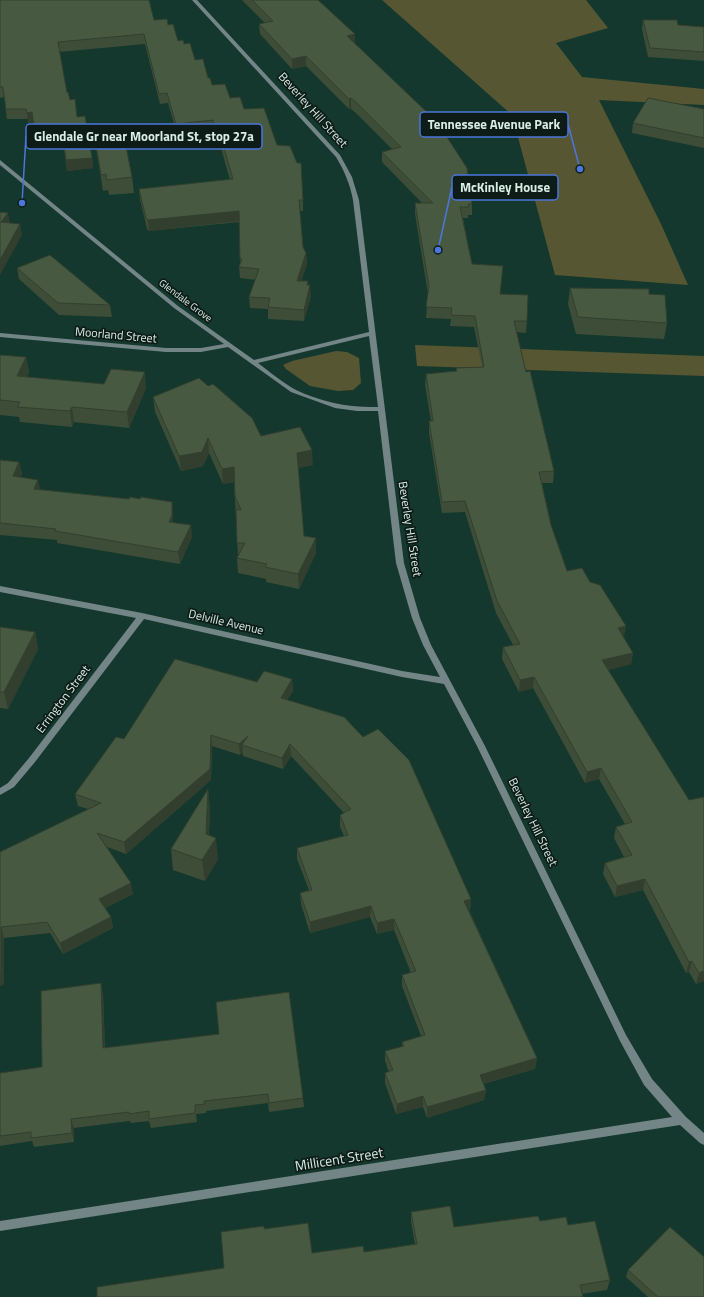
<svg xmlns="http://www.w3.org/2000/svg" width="704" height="1297" viewBox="0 0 704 1297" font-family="'Titillium Web',sans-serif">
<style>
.green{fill:#575632}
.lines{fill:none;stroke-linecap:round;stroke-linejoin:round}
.minor{fill:#738586;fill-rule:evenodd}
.wall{fill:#3d4d38}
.shaded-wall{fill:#323f2e}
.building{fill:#475a41;stroke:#323f2e}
.labels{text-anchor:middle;stroke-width:3.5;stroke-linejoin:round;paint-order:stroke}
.far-street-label{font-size:10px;fill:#d9ede5;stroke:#0d1c17}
.street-label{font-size:12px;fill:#d9ede5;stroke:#0d1c17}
.near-street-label{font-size:14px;fill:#d9ede5;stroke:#0d1c17}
.leader{fill:none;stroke:#4c76db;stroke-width:1.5}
.callout-dot{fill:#4c76db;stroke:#0d1c17;stroke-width:1.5}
.callout{fill:#0d1c17;stroke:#4c76db;stroke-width:1.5}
.callout-label{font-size:13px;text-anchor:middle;font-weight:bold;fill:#d9ede5}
</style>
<rect width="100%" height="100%" fill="#14382d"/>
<g class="green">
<polygon points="382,0 586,0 608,28 556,43 582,77 704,89 704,105 599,100 661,224 688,285 555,275 512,115"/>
<polygon points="415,345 704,356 704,376 417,366"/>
<polygon points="336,351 347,352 359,358 361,383 353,390 338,391 310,386 286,369 283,365 292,361"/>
</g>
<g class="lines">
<path class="minor" d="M 192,0 L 197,0 L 340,155 L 352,177 L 359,200 L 404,563 L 420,618 L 431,645 L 485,746 L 626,1035 L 652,1079 L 686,1117 L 704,1133 L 704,1145 L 700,1143 L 680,1125 L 0,1231 L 0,1221 L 672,1117 L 644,1085 L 620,1041 L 477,746 L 444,684 L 402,677 L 144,619 L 35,762 L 14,787 L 0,795 L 0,788 L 8,783 L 29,758 L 136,618 L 0,592 L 0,586 L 142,613 L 402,671 L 440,677 L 423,645 L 412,618 L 396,563 L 378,411 L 357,411 L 335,408 L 291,392 L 228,347 L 201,352 L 166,352 L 0,337 L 0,333 L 166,348 L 201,348 L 224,344 L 174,308 L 0,165 L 0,160 L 178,306 L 254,360 L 369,332 L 353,200 C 350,184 344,170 336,157 ZM 369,336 L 378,407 C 350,408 321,402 296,390 C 283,383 270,372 258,363 Z"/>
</g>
<g class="wall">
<polygon points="0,0 154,20 168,25 178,41 184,44 212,85 244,109 277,145 303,200 303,211 299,211 303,247 306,253 307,264 301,281 308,281 308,285 311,296 304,321 268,319 268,309 250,308 249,297 256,280 240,278 239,267 240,263 239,222 149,231 147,229 140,199 139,189 230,180 219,141 216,141 213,131 177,134 168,103 160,104 145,44 59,52 67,93 77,117 92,158 93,168 67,171 63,142 36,144 33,123 28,123 28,119 7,119 4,97 0,98"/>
<polygon points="242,0 318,0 355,44 432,117 432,119 472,204 472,215 468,215 468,218 463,218 472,264 527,321 526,333 516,332 526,372 554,471 553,483 542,483 551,525 567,571 624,638 633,653 631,664 608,670 689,800 704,797 704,981 696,984 689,972 686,973 643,890 615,897 603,874 605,863 624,857 614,838 616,827 625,824 599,779 585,783 533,688 519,692 502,659 503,647 513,645 496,613 465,512 442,513 429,433 429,421 431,421 425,385 426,374 456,371 456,368 482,367 474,327 450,326 451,319 426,318 428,294 415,214 415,203 422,203 382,162 382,152 392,149 357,114 351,109 349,109 306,66 292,69 260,34 259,24 265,23"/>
<polygon points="643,20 678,25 704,27 704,61 648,57 642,29"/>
<polygon points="704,109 704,148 632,133 633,123"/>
<polygon points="94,134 132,177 134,193 109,195 108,190 103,191"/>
<polygon points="17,268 110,305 112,317 59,315 19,279"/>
<polygon points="570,288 649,294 667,323 664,339 576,334 568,304"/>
<polygon points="0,355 26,357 29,372 27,377 146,388 129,428 74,422 72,427 20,422 19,417 0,415"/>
<polygon points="153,397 261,436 313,465 298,468 304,536 316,553 299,589 266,582 266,579 238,573 237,558 238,556 234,482 223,484 209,453 203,466 181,471 155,412"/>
<polygon points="0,460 19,462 22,474 20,477 40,490 173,514 173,522 192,537 180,564 57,543 57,540 0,535"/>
<polygon points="0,627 35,632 38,649 8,709 0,708"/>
<polygon points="292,679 293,691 287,700 471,899 470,910 469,910 537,1058 535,1069 483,1084 486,1090 484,1100 427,1118 423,1107 396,1114 385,1083 385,1073 389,1072 385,1061 385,1051 402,1047 402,1042 421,1036 402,986 402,975 411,973 394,930 377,934 370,917 310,933 301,904 300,893 309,890 297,859 297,848 344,836 340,827 340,815 344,813 291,756 283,769 243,756 243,753 240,755 212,746 211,780 126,854 107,847 133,894 105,908 111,917 113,928 63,954 50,933 4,938 4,984 0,986 0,852 88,809 78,806 75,794 124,739 257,682"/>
<polygon points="208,789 210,811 209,835 218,859 205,881 173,870 171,849"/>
<polygon points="103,993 105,1048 303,1098 304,1107 269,1112 268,1103 206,1111 206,1113 196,1114 197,1122 151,1128 149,1121 131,1123 130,1121 74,1128 74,1142 34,1147 32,1141 0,1146 0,1073 42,1067"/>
<polygon points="411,1212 454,1227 540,1221 568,1225 610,1280 607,1290 582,1294 224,1268 264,1229 312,1253 364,1252 415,1244 411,1222"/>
<polygon points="628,1270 704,1297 648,1297 626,1277"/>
</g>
<g class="shaded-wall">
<polygon points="355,34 355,45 347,36"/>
<polygon points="306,56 306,66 292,69 292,59"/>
<polygon points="351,98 351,109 349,109 349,99"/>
<polygon points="32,112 34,123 28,123 27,113"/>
<polygon points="92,158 93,168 67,171 66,160"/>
<polygon points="239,211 240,221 149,231 148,220"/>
<polygon points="8,213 10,224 1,222"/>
<polygon points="20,224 22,235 0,275 0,260"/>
<polygon points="306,253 307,264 297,292 297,281"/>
<polygon points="310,285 311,296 304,321 304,310"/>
<polygon points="26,357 29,372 19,391 17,376"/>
<polygon points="145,372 146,388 129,428 127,412"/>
<polygon points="72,407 74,422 72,427 70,411"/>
<polygon points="208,438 209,453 203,466 181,471 179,456"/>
<polygon points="312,450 313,465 298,468 297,453"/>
<polygon points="19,462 22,474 15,488 13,476"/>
<polygon points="234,467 235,481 223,484 222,469"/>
<polygon points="38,480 41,492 34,489"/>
<polygon points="172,502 173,514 173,527 169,522"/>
<polygon points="191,525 192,537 180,564 178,552"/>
<polygon points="316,538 316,553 299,589 298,574"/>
<polygon points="626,626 624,638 618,628"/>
<polygon points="35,632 38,649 8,709 4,692"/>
<polygon points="633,653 631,664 600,672 602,660"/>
<polygon points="534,677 533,688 519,692 520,680"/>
<polygon points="292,679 293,691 281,710 281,698"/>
<polygon points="211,735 212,746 211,780 126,854 124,842"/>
<polygon points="248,736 242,745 243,753 240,755 239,744"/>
<polygon points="290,744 291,756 283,769 282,758"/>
<polygon points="601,768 599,779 585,783 587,772"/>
<polygon points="208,789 210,811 208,850 216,838 218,859 205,881 202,860 206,834"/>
<polygon points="645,879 643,890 615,897 617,886"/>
<polygon points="131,883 133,894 101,910 99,899"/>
<polygon points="471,899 470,910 463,912 464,901"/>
<polygon points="371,906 370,917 310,933 310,922"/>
<polygon points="111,917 113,928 63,954 60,943"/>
<polygon points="394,919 394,930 377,934 377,923"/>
<polygon points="1,927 4,938 4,984 0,986"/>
<polygon points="692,961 689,972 686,973 689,962"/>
<polygon points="704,971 704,981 696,984 699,973"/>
<polygon points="101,983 103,993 105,1058 103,1048"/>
<polygon points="537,1058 535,1069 478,1085 480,1075"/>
<polygon points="486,1090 484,1100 427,1118 427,1107"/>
<polygon points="423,1096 423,1107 396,1114 397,1104"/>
<polygon points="71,1119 74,1128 74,1142 72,1133"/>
</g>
<g class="building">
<polygon points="0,0 149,0 154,20 167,19 168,25 173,24 178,41 183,40 184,44 190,43 195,60 203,59 208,78 210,78 212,85 225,84 230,98 240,97 244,109 264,108 277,145 290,146 297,163 301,163 303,200 299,200 303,247 306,253 297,281 308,281 307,285 310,285 304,310 268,307 270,298 249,297 259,269 239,267 242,259 240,259 239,211 148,220 146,218 139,189 233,179 219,131 215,131 213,120 176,124 167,93 159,94 144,34 58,42 67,93 68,92 70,100 75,99 77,117 85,116 92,158 66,160 62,131 35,134 32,112 27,113 26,109 6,109 3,87 0,87"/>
<polygon points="252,0 318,0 355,34 347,36 432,117 430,117 443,131 467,168 472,204 468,204 469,207 460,207 472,264 503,266 500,294 528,295 527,321 514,321 526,372 530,371 554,471 539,472 551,525 567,571 582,568 590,582 600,585 626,626 618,628 633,653 602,660 689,800 704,797 704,971 699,973 692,961 689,962 645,879 617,886 605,863 632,855 616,827 632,822 601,768 587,772 534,677 520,680 503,647 520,644 497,601 465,501 442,502 429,421 433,421 426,374 457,371 456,368 484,367 475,316 451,315 452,308 426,307 429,286 415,203 433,203 382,152 401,147 357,103 351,98 349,99 306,56 292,59 259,24 273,21"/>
<polygon points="643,20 677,20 678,25 704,27 704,52 650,48"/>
<polygon points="648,98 704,109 704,138 633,123"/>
<polygon points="123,131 132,177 107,180 106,174 101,175 94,134"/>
<polygon points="0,212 8,213 1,222 20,224 0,260"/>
<polygon points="50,255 110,305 58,303 17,268"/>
<polygon points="570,288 649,289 649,294 665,295 667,323 578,317"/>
<polygon points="0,355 26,357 17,376 104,384 111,369 145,372 127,412 72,407 70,411 17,407 20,402 0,400"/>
<polygon points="199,378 208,386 213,384 252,418 261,436 300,427 312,450 297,453 304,536 316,538 298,574 265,567 267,564 237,558 245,543 237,543 236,509 241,510 235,496 234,467 222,469 208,438 202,452 179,456 153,397"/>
<polygon points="0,460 19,462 13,476 38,480 34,489 129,499 130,497 140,499 141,497 172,502 172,515 169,522 191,525 178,552 55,531 56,529 0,523"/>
<polygon points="0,627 35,632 4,692 0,692"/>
<polygon points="175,659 257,682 264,671 292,679 281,698 344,717 363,737 378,729 409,760 471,899 464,901 537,1058 480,1075 486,1090 427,1107 423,1096 397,1104 385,1073 393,1070 385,1051 404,1046 402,1042 425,1035 402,975 416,971 394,919 377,923 371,906 310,922 300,893 312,890 297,848 348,835 340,815 351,809 290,744 282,758 242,745 248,736 239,744 211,735 210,769 124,842 97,833 131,883 99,899 111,917 60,943 47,922 1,927 1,974 0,974 0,852 101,803 75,794 116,737 124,739"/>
<polygon points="208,789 206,834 216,838 202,860 171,849"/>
<polygon points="101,983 103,1048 219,1034 216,1002 289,992 303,1098 269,1103 268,1094 204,1101 205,1104 195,1105 195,1113 149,1119 149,1111 129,1114 129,1112 71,1119 72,1133 31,1138 31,1132 0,1136 0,1073 42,1067 41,991"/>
<polygon points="450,1206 454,1227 538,1216 540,1221 566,1217 568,1225 595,1221 610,1280 580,1285 583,1297 97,1297 97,1287 224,1268 221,1232 264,1226 264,1229 308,1223 312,1253 363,1246 364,1252 417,1244 411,1212"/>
<polygon points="670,1227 704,1257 704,1297 658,1297 628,1270"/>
</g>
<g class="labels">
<g class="far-street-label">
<text transform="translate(186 300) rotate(37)" y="4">Glendale Grove</text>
</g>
<g class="street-label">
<text transform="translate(313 110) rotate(48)" y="4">Beverley Hill Street</text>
<text transform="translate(116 335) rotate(5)" y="4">Moorland Street</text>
<text transform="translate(410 529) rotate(81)" y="4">Beverley Hill Street</text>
<text transform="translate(226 622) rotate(13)" y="4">Delville Avenue</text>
<text transform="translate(63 699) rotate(-53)" y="4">Errington Street</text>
<text transform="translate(533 822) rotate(64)" y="4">Beverley Hill Street</text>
</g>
<g class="near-street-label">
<text transform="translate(339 1159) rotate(-9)" y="5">Millicent Street</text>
</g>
</g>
<path class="leader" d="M580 169L568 124M22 203L26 136M438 250L452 187"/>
<g class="callout-dot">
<circle cx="580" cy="169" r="4"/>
<circle cx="22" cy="203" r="4"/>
<circle cx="438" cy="250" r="4"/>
</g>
<g class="callout">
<rect x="420" y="112" width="148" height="25" rx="4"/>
<rect x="26" y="124" width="236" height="25" rx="4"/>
<rect x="452" y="175" width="106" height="25" rx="4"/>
</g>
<g class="callout-label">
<text x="494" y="129">Tennessee Avenue Park</text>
<text x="144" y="141">Glendale Gr near Moorland St, stop 27a</text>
<text x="505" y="192">McKinley House</text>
</g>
</svg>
